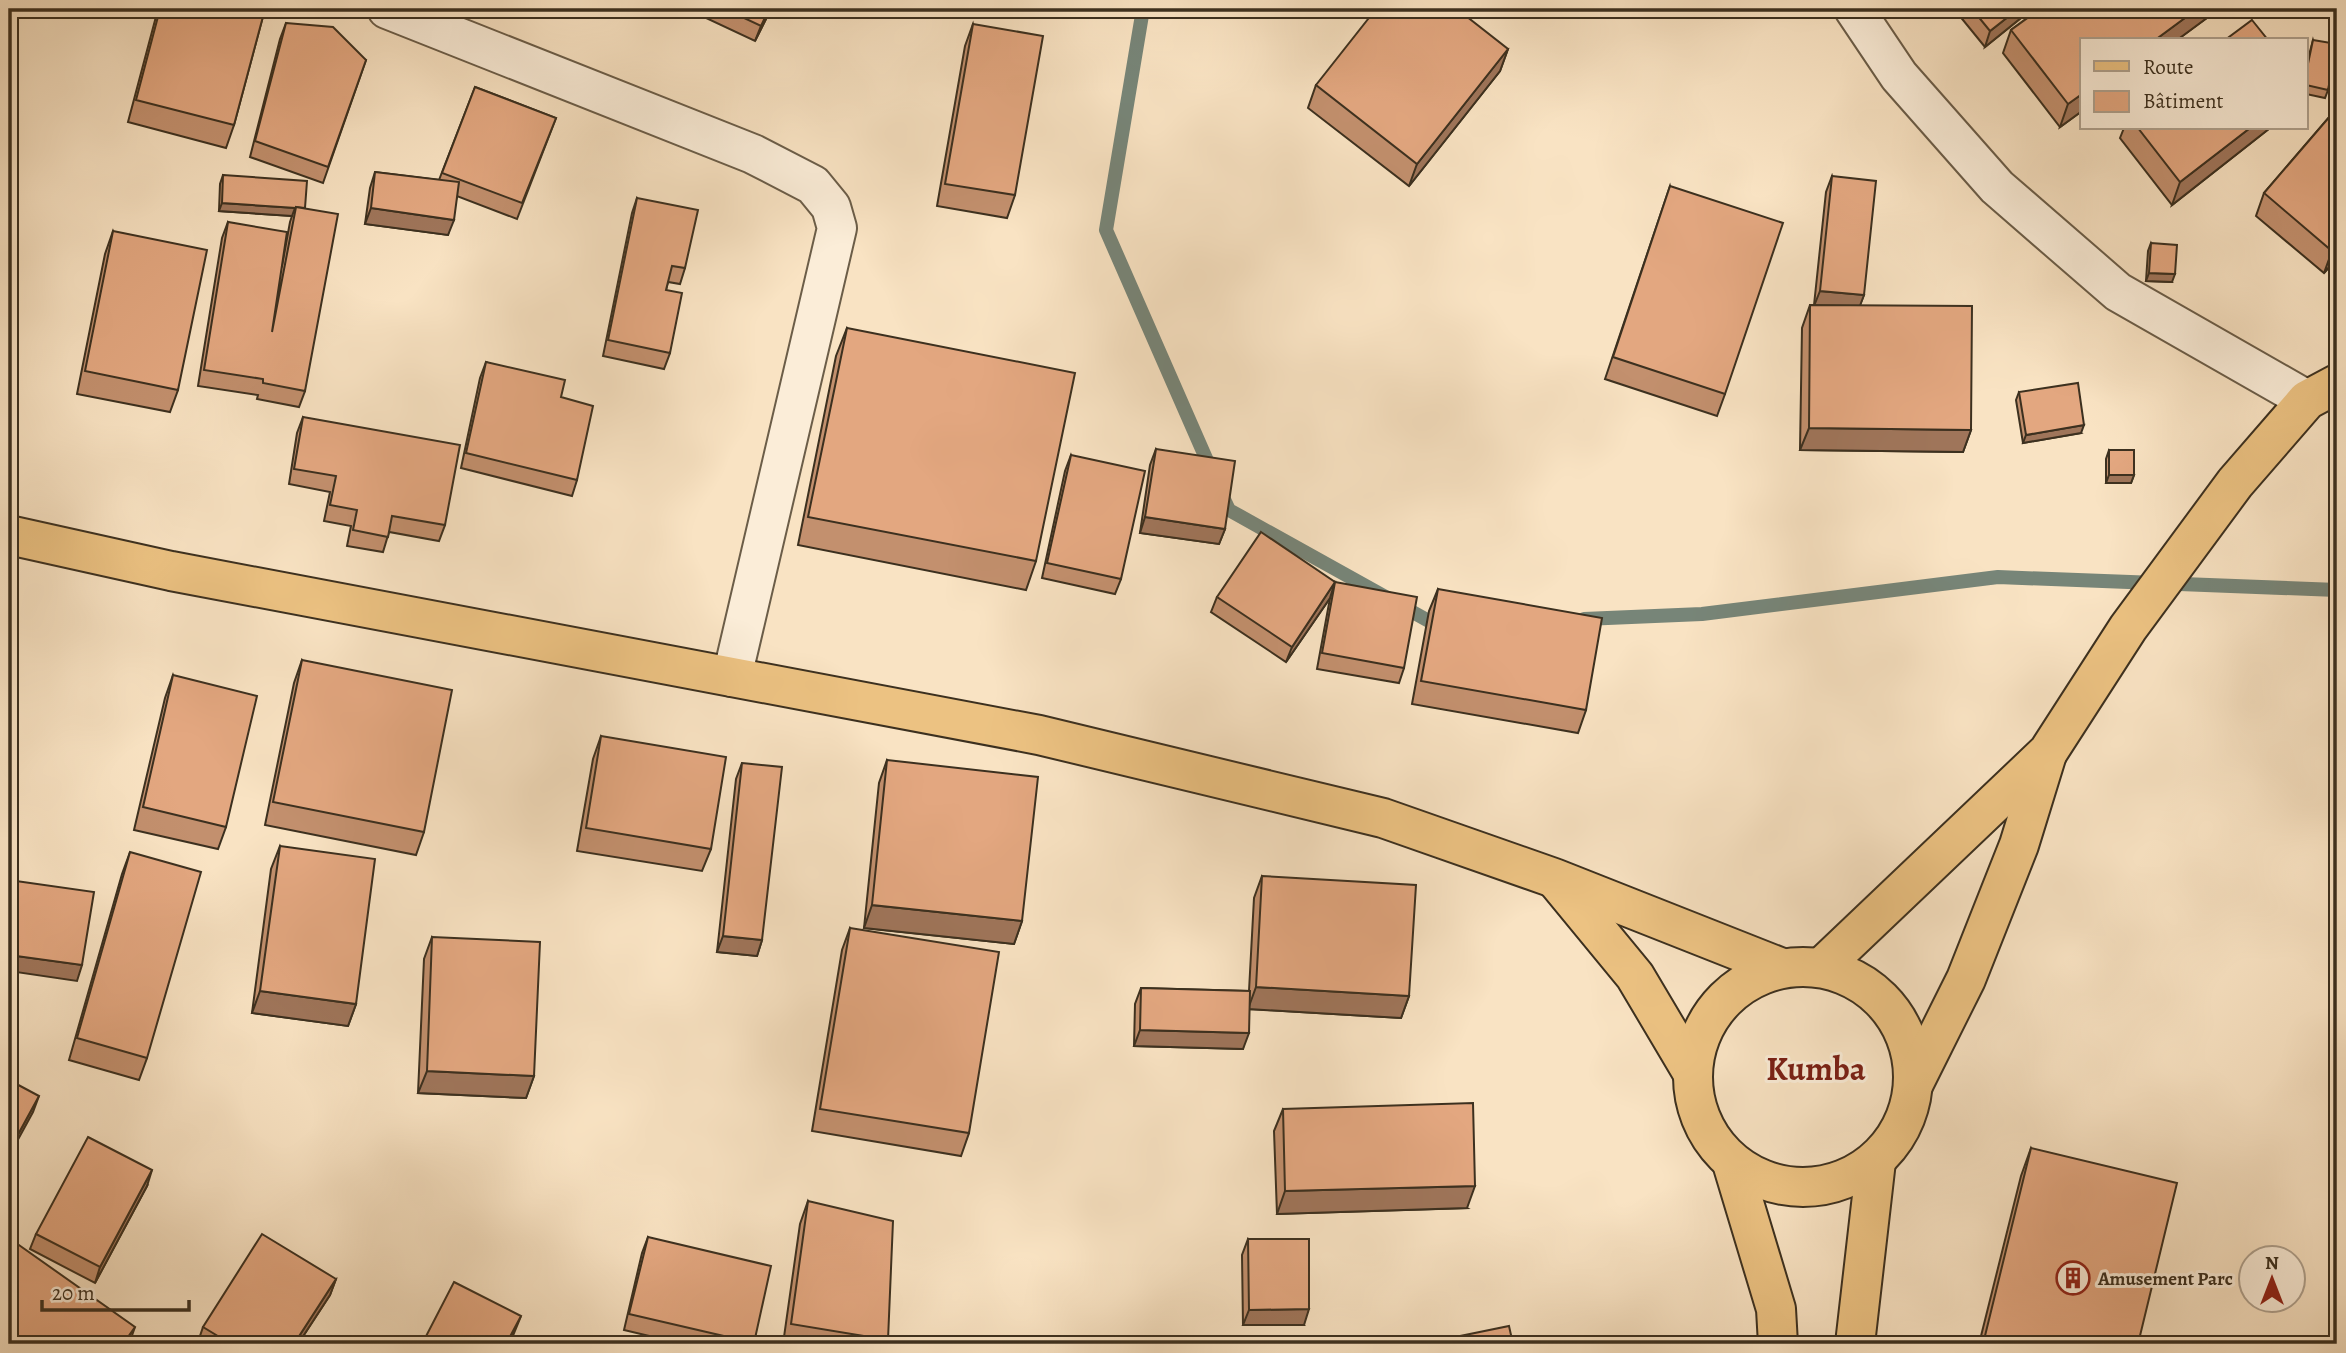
<svg xmlns="http://www.w3.org/2000/svg" width="2346" height="1353" viewBox="0 0 2346 1353" font-family="Alegreya,serif">
<style>
.lines{fill:none;stroke-linecap:round;stroke-linejoin:round}
.stream{stroke:#778578;stroke-width:14}
.minor-casing{stroke:#6b5d48;stroke-width:42}
.major-casing{stroke:#3c301f;stroke-width:42}
.highway-casing{stroke:#3c301f;stroke-width:42}
.minor{stroke:#fbedd8;stroke-width:38}
.major{stroke:#ecc282;stroke-width:38}
.highway{stroke:#ecc282;stroke-width:38}
.wall{fill:#c3906e;stroke:#3c301f;stroke-width:2}
.shaded-wall{fill:#9f755a;stroke:#3c301f;stroke-width:2}
.building{fill:#e3a780;stroke:#3c301f;stroke-width:2}
.labels{text-anchor:middle;stroke-width:6;stroke-linejoin:round;paint-order:stroke}
.poi-label{font-size:19px;font-weight:bold;fill:#3c301f;stroke:#fbedd8;text-anchor:start}
.town-label{font-size:33px;font-weight:bold;fill:#7a1f14;stroke:#fbedd8}
</style>
<rect width="100%" height="100%" fill="#f9e3c3"/>
<filter id="stains"><feTurbulence type="fractalNoise" baseFrequency=".00286" numOctaves="4"/><feColorMatrix values="0 0 0 0 .2 0 0 0 0 .09 0 0 0 0 .02 0 0 0 .5 -.17"/></filter>
<radialGradient id="worn" r=".72"><stop offset=".6" stop-color="#630" stop-opacity="0"/><stop offset="1" stop-color="#630" stop-opacity=".3"/></radialGradient>
<g class="lines">
<g class="stream">
<polyline points="1143,9 1106,230 1212,472"/>
<polyline points="1220,491 1229,510 1436,625 1444,625"/>
<polyline points="1584,619 1702,614 1998,577 2337,590"/>
</g>
<defs>
<g id="minor">
<polyline points="387,9 753,154 813,185 831,207 837,228 732,677"/>
<polyline points="1854,9 1899,76 1997,187 2118,292 2307,400"/>
</g>
<g id="major">
<polyline points="9,535 171,571 1039,735 1383,818 1554,878 1782,968"/>
<polyline points="1556,880 1635,976 1692,1072"/>
</g>
<g id="highway">
<circle cx="1803" cy="1077" r="110"/>
<polyline points="1821,968 2048,752 2128,628 2235,483 2307,400 2337,384"/>
<polyline points="1914,1083 1966,979 2019,845 2047,754"/>
<polyline points="1732,1163 1776,1309 1778,1344"/>
<polyline points="1855,1344 1876,1161"/>
</g>
</defs>
<use href="#minor" class="minor-casing"/>
<use href="#major" class="major-casing"/>
<use href="#highway" class="highway-casing"/>
<use href="#minor" class="minor"/>
<use href="#major" class="major"/>
<use href="#highway" class="highway"/>
</g>
<g class="wall">
<polygon points="158,9 265,9 234,125 226,148 128,122"/>
<polygon points="709,9 771,9 755,41 706,18"/>
<polygon points="1954,9 2032,9 1985,47"/>
<polygon points="2040,9 2219,9 2177,40 2082,40 2082,111 2060,127 2003,53 2011,30"/>
<polygon points="286,23 366,60 323,183 250,157 280,39"/>
<polygon points="973,24 1015,195 1007,218 937,206 965,46"/>
<polygon points="2313,40 2328,90 2325,98 2306,94 2306,67"/>
<polygon points="1508,49 1500,71 1409,186 1308,108 1316,85"/>
<polygon points="475,87 556,118 517,219 457,196 448,235 365,224 370,188 375,172 439,180"/>
<polygon points="2337,108 2337,258 2324,273 2256,216 2264,193"/>
<polygon points="2124,128 2270,128 2172,205 2120,138"/>
<polygon points="223,175 305,208 305,391 299,407 257,399 258,395 198,386 222,238 228,222 282,266 290,222 292,216 219,211 220,184"/>
<polygon points="1832,176 1864,295 1860,305 1971,430 1963,452 1800,450 1802,328 1810,305 1814,305 1826,192"/>
<polygon points="1670,186 1725,394 1717,416 1605,379"/>
<polygon points="637,198 685,268 680,284 668,282 666,290 670,353 664,369 603,356 632,213"/>
<polygon points="113,231 178,390 170,412 77,394 105,254"/>
<polygon points="2151,243 2172,282 2146,281 2148,251"/>
<polygon points="847,328 1036,561 1026,590 798,545 836,356"/>
<polygon points="486,362 561,397 577,480 572,496 461,468 480,378"/>
<polygon points="2019,392 2081,433 2023,443 2016,400"/>
<polygon points="303,417 445,525 439,541 389,532 383,552 347,546 351,526 324,521 330,492 289,484 297,433"/>
<polygon points="1156,449 1225,529 1219,544 1140,533 1150,465"/>
<polygon points="2109,450 2134,475 2131,483 2106,483 2106,459"/>
<polygon points="1071,455 1121,579 1115,594 1042,578 1065,471"/>
<polygon points="1335,582 1330,598 1286,662 1211,612 1217,597"/>
<polygon points="1335,582 1404,668 1399,683 1317,669 1330,598"/>
<polygon points="1438,589 1586,710 1578,733 1412,704 1429,611"/>
<polygon points="302,660 424,832 416,855 265,825 294,683"/>
<polygon points="173,675 226,827 218,849 134,830 165,698"/>
<polygon points="601,736 711,849 702,871 577,851 593,759"/>
<polygon points="887,760 1022,921 1014,944 864,928 879,783"/>
<polygon points="742,763 762,940 757,956 717,952 736,779"/>
<polygon points="280,846 356,1004 348,1026 252,1013 271,869"/>
<polygon points="130,852 147,1058 139,1080 69,1060 122,874"/>
<polygon points="1262,876 1409,996 1401,1018 1249,1009 1243,1049 1134,1046 1135,1004 1141,988 1249,991 1254,898"/>
<polygon points="850,928 969,1133 961,1156 812,1131 842,950"/>
<polygon points="432,937 534,1076 526,1098 418,1093 424,959"/>
<polygon points="1283,1109 1467,1208 1277,1214 1274,1131"/>
<polygon points="2031,1148 2138,1344 1979,1344 2021,1176"/>
<polygon points="147,1186 95,1283 30,1249 36,1234"/>
<polygon points="808,1201 888,1340 963,1344 783,1344 800,1224"/>
<polygon points="648,1237 754,1344 683,1344 624,1330 642,1253"/>
<polygon points="1248,1239 1304,1325 1243,1325 1242,1255"/>
<polygon points="336,1279 330,1295 298,1344 200,1344 198,1342 203,1327"/>
</g>
<g class="shaded-wall">
<polygon points="769,9 771,9 755,41 761,26"/>
<polygon points="2018,9 2032,9 1985,47 1990,31"/>
<polygon points="2197,9 2219,9 2177,40 2155,40"/>
<polygon points="1508,49 1500,71 1409,186 1417,164"/>
<polygon points="2082,94 2082,111 2060,127 2068,104"/>
<polygon points="2250,128 2270,128 2172,205 2180,182"/>
<polygon points="222,203 295,208 292,216 219,211"/>
<polygon points="371,208 454,220 448,235 365,224"/>
<polygon points="2337,245 2337,258 2324,273 2332,251"/>
<polygon points="2149,273 2175,274 2172,282 2146,281"/>
<polygon points="1820,291 1864,295 1858,311 1814,306"/>
<polygon points="2084,425 2081,433 2023,443 2026,435"/>
<polygon points="1809,428 1971,430 1963,452 1800,450"/>
<polygon points="2109,475 2134,475 2131,483 2106,483"/>
<polygon points="1145,517 1225,529 1219,544 1140,533"/>
<polygon points="1335,582 1330,598 1286,662 1292,647"/>
<polygon points="872,905 1022,921 1014,944 864,928"/>
<polygon points="723,936 762,940 757,956 717,952"/>
<polygon points="9,955 82,965 77,981 9,971"/>
<polygon points="1256,987 1409,996 1401,1018 1248,1009"/>
<polygon points="260,991 356,1004 348,1026 252,1013"/>
<polygon points="1140,1030 1249,1033 1243,1049 1134,1046"/>
<polygon points="427,1071 534,1076 526,1098 418,1093"/>
<polygon points="39,1096 33,1112 9,1156 9,1151"/>
<polygon points="152,1170 147,1186 95,1283 100,1267"/>
<polygon points="1475,1186 1467,1208 1277,1214 1285,1191"/>
<polygon points="336,1279 330,1295 298,1344 294,1344"/>
<polygon points="1309,1309 1304,1325 1243,1325 1249,1310"/>
<polygon points="521,1316 512,1338 509,1344 506,1344"/>
<polygon points="135,1327 129,1344 123,1344"/>
</g>
<g class="building">
<polygon points="160,9 265,9 234,125 136,100"/>
<polygon points="725,9 769,9 761,26"/>
<polygon points="1376,9 1457,9 1508,49 1417,164 1316,85"/>
<polygon points="1972,9 2018,9 1990,31"/>
<polygon points="2040,9 2197,9 2155,40 2082,40 2082,94 2068,104 2011,30"/>
<polygon points="2252,20 2268,40 2225,40"/>
<polygon points="286,23 333,27 366,60 328,167 255,141"/>
<polygon points="973,24 1043,36 1015,195 945,184"/>
<polygon points="2313,40 2337,44 2328,90 2306,85 2306,73"/>
<polygon points="475,87 556,118 522,203 442,173"/>
<polygon points="2337,108 2337,245 2332,251 2264,193"/>
<polygon points="2138,128 2250,128 2180,182"/>
<polygon points="375,172 459,182 454,220 371,208"/>
<polygon points="223,175 307,181 305,208 296,207 296,208 222,203"/>
<polygon points="1832,176 1876,181 1864,295 1820,291"/>
<polygon points="1670,186 1783,223 1725,394 1613,357"/>
<polygon points="637,198 698,210 685,268 672,266 666,290 682,293 670,353 608,340"/>
<polygon points="296,207 338,214 305,391 263,383 263,379 204,370 228,222 287,232 272,332"/>
<polygon points="113,231 207,250 178,390 85,371"/>
<polygon points="2151,243 2177,245 2175,274 2149,273"/>
<polygon points="1810,305 1972,306 1971,430 1809,428"/>
<polygon points="847,328 1075,373 1036,561 808,517"/>
<polygon points="486,362 565,380 561,397 593,406 577,480 466,453"/>
<polygon points="2078,383 2084,425 2026,435 2019,392"/>
<polygon points="303,417 460,445 445,525 392,516 388,537 353,530 357,510 330,505 336,476 294,469"/>
<polygon points="1156,449 1235,461 1225,529 1145,517"/>
<rect x="2109" y="450" width="25" height="25"/>
<polygon points="1071,455 1145,471 1121,579 1047,563"/>
<polygon points="1261,532 1335,582 1292,647 1217,597"/>
<polygon points="1335,582 1417,597 1404,668 1322,653"/>
<polygon points="1438,589 1602,618 1586,710 1421,681"/>
<polygon points="302,660 452,690 424,832 273,802"/>
<polygon points="173,675 257,696 226,827 143,807"/>
<polygon points="601,736 726,757 711,849 586,828"/>
<polygon points="887,760 1038,777 1022,921 872,905"/>
<polygon points="742,763 782,767 762,940 723,936"/>
<polygon points="280,846 375,859 356,1004 260,991"/>
<polygon points="130,852 201,872 147,1058 77,1038"/>
<polygon points="1262,876 1416,885 1409,996 1256,987"/>
<polygon points="9,880 94,892 82,965 9,955"/>
<polygon points="850,928 999,952 969,1133 820,1109"/>
<polygon points="432,937 540,942 534,1076 427,1071"/>
<polygon points="1141,988 1250,991 1249,1033 1140,1030"/>
<polygon points="9,1080 39,1096 9,1151"/>
<polygon points="1473,1103 1475,1186 1285,1191 1283,1109"/>
<polygon points="88,1137 152,1170 100,1267 36,1234"/>
<polygon points="2031,1148 2177,1183 2138,1344 1983,1344"/>
<polygon points="808,1201 893,1221 888,1340 963,1341 963,1344 810,1344 810,1339 882,1339 791,1324"/>
<polygon points="262,1234 336,1279 294,1344 231,1344 203,1327"/>
<polygon points="648,1237 771,1266 754,1343 629,1314"/>
<polygon points="9,1238 135,1327 123,1344 9,1344"/>
<polygon points="1248,1239 1309,1239 1309,1309 1249,1310"/>
<polygon points="454,1282 521,1316 506,1344 422,1344"/>
<polygon points="1509,1326 1513,1344 1421,1344"/>
<polygon points="684,1342 754,1343 754,1344 684,1344"/>
</g>
<defs>
<symbol id="building-ring" viewBox="-11 -11 22 22"><circle r="9.5" fill="#fbedd8" stroke="#8f2418" stroke-width="1.5"/><path d="M-4-6H4V6H1V3H-1V6H-4ZM-2.5-4.3h1.7v1.8h-1.7ZM.8-4.3h1.7v1.8H.8ZM-2.5-1h1.7V.8h-1.7ZM.8-1h1.7V.8H.8Z" fill="#8f2418"/></symbol>
</defs>
<g fill-rule="evenodd">
<use href="#building-ring" x="2054" y="1259" width="38" height="38"/>
</g>
<g class="labels">
<g class="poi-label">
<text x="2098" y="1285">Amusement Parc</text>
</g>
<g class="town-label">
<text x="1816" y="1080">Kumba</text>
</g>
</g>
<rect width="2346" height="1353" fill="none" stroke="#f9e3c3" stroke-width="35"/>
<rect x="10" y="10" width="2325" height="1332" fill="none" stroke="#3c301f" stroke-width="3.5"/>
<rect x="18" y="18" width="2311" height="1318" fill="none" stroke="#3c301f" stroke-width="2"/>
<rect x="2080" y="38" width="228" height="91" fill="#fbedd8" stroke="#afa18e" stroke-width="2"/>
<rect x="2094" y="61" width="35" height="10" fill="#ecc282" stroke="#afa18e" stroke-width="2"/>
<text x="2143" y="74" font-size="21" fill="#3c301f">Route</text>
<rect x="2094" y="91" width="35" height="21" fill="#e3a780" stroke="#afa18e" stroke-width="2"/>
<text x="2143" y="108" font-size="21" fill="#3c301f">Bâtiment</text>
<g transform="translate(2272 1279)"><circle r="33" fill="#fbedd8" stroke="#afa18e" stroke-width="2"/>
<path d="M0-5L12 26L0 18L-12 26Z" fill="#8f2418"/>
<text y="-10" font-size="19" font-weight="bold" text-anchor="middle" fill="#3c301f">N</text>
</g>
<path d="M42 1300v10h147v-10" fill="none" stroke="#3c301f" stroke-width="3.5"/>
<text x="52" y="1300" font-size="21" fill="#3c301f" stroke="#fbedd8" stroke-width="5" paint-order="stroke">20 m</text>
<rect width="100%" height="100%" filter="url(#stains)"/>
<rect width="100%" height="100%" fill="url(#worn)"/>
</svg>
